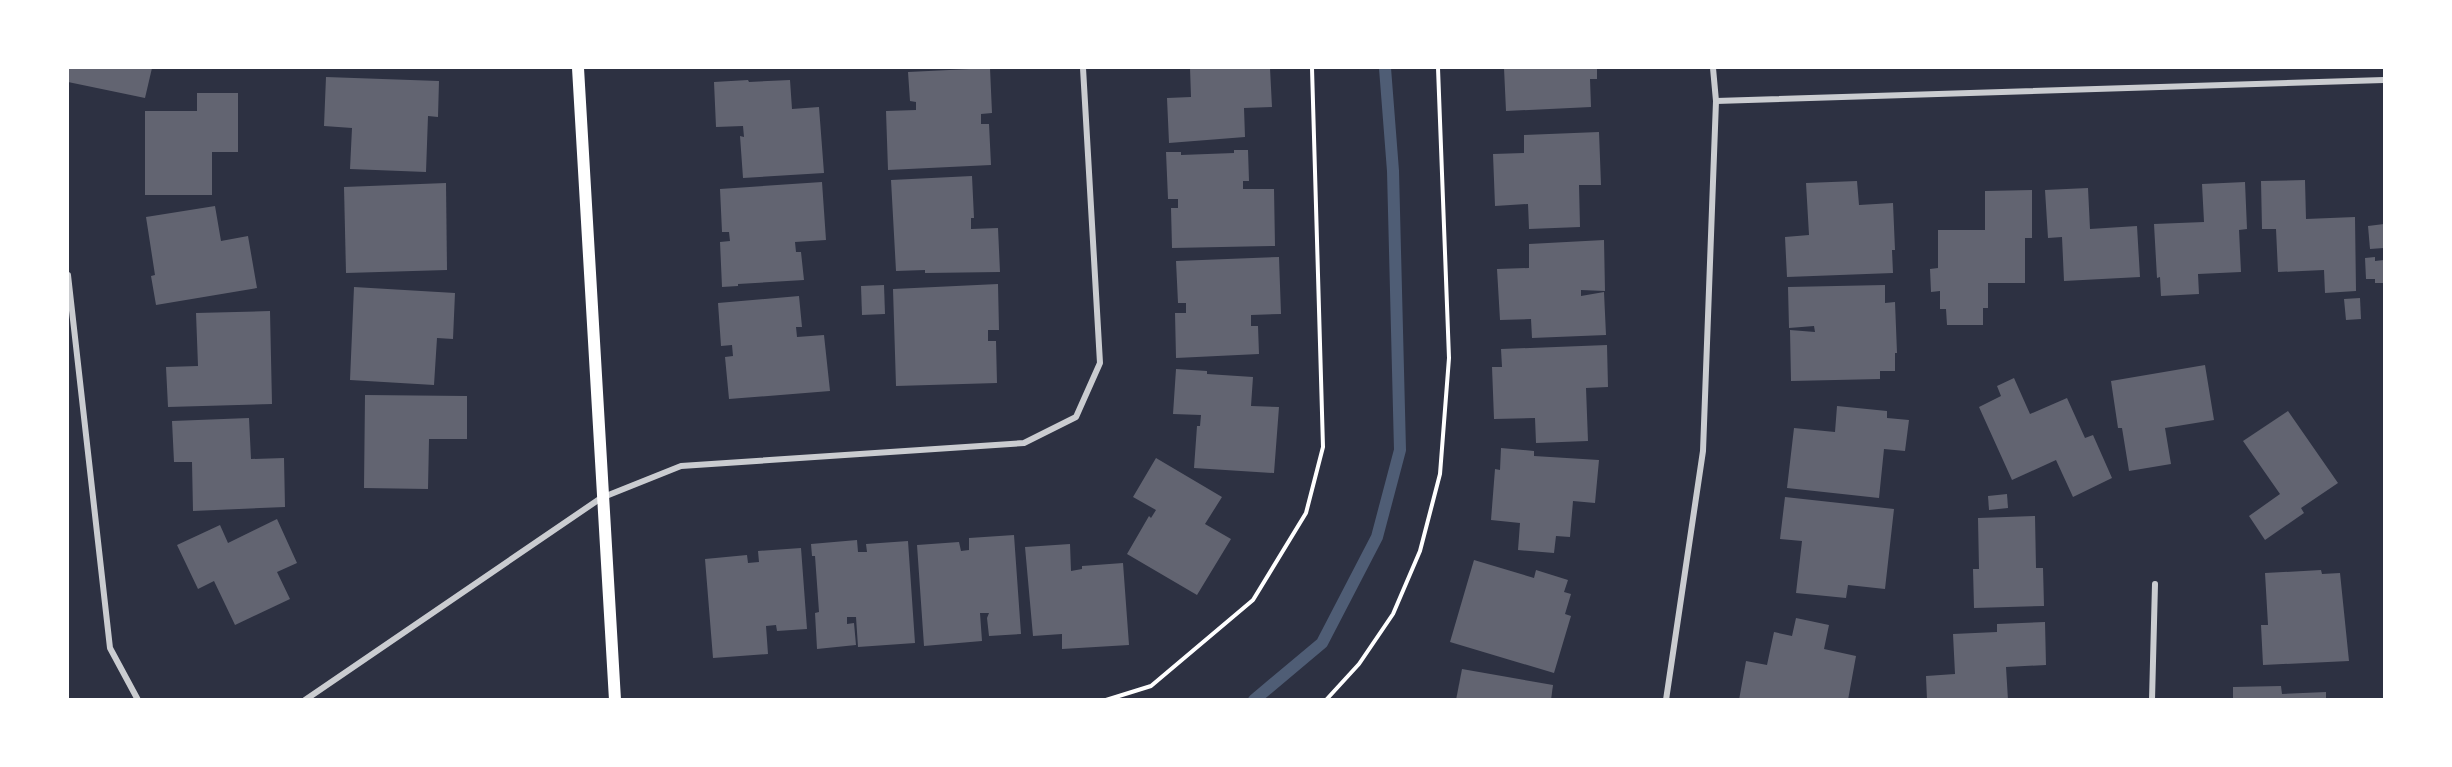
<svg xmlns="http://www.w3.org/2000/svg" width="2452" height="767" viewBox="0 0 2452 767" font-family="'Work Sans',sans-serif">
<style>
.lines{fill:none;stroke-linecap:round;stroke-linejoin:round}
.stream{stroke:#4f5d75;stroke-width:12}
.building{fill:#626471}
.path{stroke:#fff;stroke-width:4}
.minor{stroke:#caccd0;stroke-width:6}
.secondary{stroke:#fff;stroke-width:12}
</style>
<rect width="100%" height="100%" fill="#2d3142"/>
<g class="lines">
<polyline class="stream" points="1254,700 1322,643 1377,537 1400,450 1393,171 1385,68"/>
</g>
<g class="building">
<polygon points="68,68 152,68 145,98 68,82"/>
<polygon points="990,68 992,113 981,114 981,124 989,124 991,165 888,170 886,111 916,110 916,102 910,101 908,72"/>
<polygon points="1190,68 1270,68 1272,107 1244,108 1245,137 1169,143 1167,98 1191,97"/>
<polygon points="1504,68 1597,68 1597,79 1590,79 1591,107 1506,111"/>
<polygon points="326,77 439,81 438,117 428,116 426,172 350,169 352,128 324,126"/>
<polygon points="748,80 749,82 790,80 792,109 819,107 824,173 743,178 740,136 744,137 743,126 716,127 714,82"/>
<polygon points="197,93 238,93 238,152 212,152 212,195 145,195 145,111 197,111"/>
<polygon points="1599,132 1601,185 1579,185 1580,227 1529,229 1528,204 1495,206 1493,154 1524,153 1524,135"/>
<polygon points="1234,150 1248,150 1249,181 1243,181 1243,189 1274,189 1275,246 1172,248 1171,208 1178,208 1178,199 1168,199 1166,152 1181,152 1181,155 1234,153"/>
<polygon points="972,176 974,218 971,218 971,229 998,228 1000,272 925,273 925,270 896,271 891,180"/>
<polygon points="2305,180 2306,219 2355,217 2356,291 2325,293 2324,270 2278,272 2276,229 2262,229 2261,181"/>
<polygon points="1857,181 1859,205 1893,203 1895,250 1892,250 1893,273 1787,277 1785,237 1809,235 1806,183"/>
<polygon points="822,182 826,240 795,242 796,252 801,252 804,280 738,284 738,286 722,287 720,242 730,241 729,232 722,232 720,189"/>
<polygon points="2245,182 2247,229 2239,230 2241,272 2198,274 2199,294 2161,296 2160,277 2157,278 2154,224 2204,222 2202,184"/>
<polygon points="446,183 447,270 346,273 344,187"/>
<polygon points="2088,188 2090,229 2137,226 2140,277 2064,281 2062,237 2048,238 2045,190"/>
<polygon points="2032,190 2032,238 2025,238 2025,283 1988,283 1988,308 1983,308 1983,325 1947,325 1946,309 1940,309 1940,291 1931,292 1930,269 1938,268 1938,230 1985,230 1985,191"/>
<polygon points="215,206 221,241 248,236 257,288 156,305 151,276 155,275 146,217"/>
<polygon points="2384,224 2384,248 2370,249 2368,226"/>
<polygon points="1604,240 1605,291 1581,290 1581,296 1604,292 1606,335 1532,338 1531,319 1500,320 1497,269 1529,268 1529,244"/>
<polygon points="1279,257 1281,314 1251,315 1251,326 1258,326 1259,354 1176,358 1175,313 1186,313 1186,303 1178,303 1176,261"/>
<polygon points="2375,257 2375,261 2384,260 2384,283 2375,283 2375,279 2366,279 2365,258"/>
<polygon points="998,284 999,330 988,330 988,341 996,341 997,383 896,386 893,289"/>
<polygon points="884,285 885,314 862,315 861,286"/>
<polygon points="1885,285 1885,303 1895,302 1897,353 1895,353 1895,371 1880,371 1880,379 1791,381 1790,330 1815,332 1814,326 1789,328 1788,287"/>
<polygon points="354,287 455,293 453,339 437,338 434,385 350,380"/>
<polygon points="799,296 802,327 796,327 797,337 824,335 830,391 729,399 725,357 733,356 732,345 721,346 718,303"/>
<polygon points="2360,298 2361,319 2346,320 2344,299"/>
<polygon points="270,311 272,404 168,407 166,367 198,366 196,313"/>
<polygon points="1607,345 1608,387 1586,388 1588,441 1536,443 1535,418 1494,419 1492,367 1502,367 1501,349"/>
<polygon points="2205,365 2214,420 2165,428 2171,464 2129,471 2122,428 2118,428 2111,381"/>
<polygon points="1176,369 1207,371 1207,374 1253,377 1251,406 1279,407 1274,473 1194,468 1197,426 1200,426 1201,415 1173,414"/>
<polygon points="2014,378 2030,414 2067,398 2085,438 2093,435 2112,478 2073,497 2056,460 2012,480 1979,407 2001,396 1997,386"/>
<polygon points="365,395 467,396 467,439 429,439 428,489 364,488"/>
<polygon points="1837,406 1887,411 1887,418 1909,420 1905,451 1884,449 1879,498 1787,488 1794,428 1835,432"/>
<polygon points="2288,411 2338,483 2301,508 2304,513 2265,540 2249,516 2280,494 2243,441"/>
<polygon points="249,418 251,459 284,458 285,507 193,511 192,462 174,462 172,421"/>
<polygon points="1501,448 1534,451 1534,456 1599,460 1595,503 1573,501 1570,537 1556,536 1554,553 1518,550 1520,523 1491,520 1495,469 1500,470"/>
<polygon points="1156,458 1222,497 1205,524 1231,539 1197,595 1127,554 1149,516 1151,518 1156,510 1133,497"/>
<polygon points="2007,494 2008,508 1989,510 1988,496"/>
<polygon points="1785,497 1894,509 1885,589 1848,585 1846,598 1796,593 1802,541 1780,539"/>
<polygon points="2035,516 2036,568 2043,568 2044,606 1974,608 1973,569 1979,569 1978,518"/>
<polygon points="277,519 297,563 277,572 290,599 235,625 214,581 198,589 177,545 220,525 228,543"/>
<polygon points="1014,535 1021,634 989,636 987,618 989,613 980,613 982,641 924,646 917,545 959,542 961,551 969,550 969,538"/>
<polygon points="857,540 858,552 867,552 866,544 908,541 915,643 858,647 856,617 847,617 847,624 854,623 856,645 817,649 815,613 819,612 815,556 812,556 811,544"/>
<polygon points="1070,544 1071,571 1082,569 1082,566 1123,563 1129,645 1062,649 1062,634 1033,636 1025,547"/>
<polygon points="801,548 807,629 777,631 776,625 766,626 768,654 713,658 705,559 747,555 748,563 759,562 758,551"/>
<polygon points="1474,560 1534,578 1536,570 1568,580 1564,592 1571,594 1565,614 1571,616 1554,673 1450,642"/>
<polygon points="2321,570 2322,574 2340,573 2349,661 2263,665 2261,625 2268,625 2265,573"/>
<polygon points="1796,618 1829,625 1824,649 1856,656 1848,700 1739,700 1746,661 1767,665 1774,632 1792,636"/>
<polygon points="2045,622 2046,665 2006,667 2008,700 1927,700 1926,676 1955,674 1953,634 1997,632 1997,624"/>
<polygon points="1462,669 1553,685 1551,700 1456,700"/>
<polygon points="2281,686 2282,694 2326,692 2326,700 2233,700 2233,687"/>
</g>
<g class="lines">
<g class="path">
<polyline points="1106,700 1151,686 1253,600 1306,513 1323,447 1312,68"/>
<polyline points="1326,700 1359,664 1393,614 1420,551 1440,474 1449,358 1438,68"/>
</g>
<g class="minor">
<polyline points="1716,101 2384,80"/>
<polyline points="68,275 110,648 138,700"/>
<polyline points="305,700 601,498 681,466 1024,443 1076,417 1100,363 1083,68"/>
<polyline points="1666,700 1703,451 1716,101 1713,68"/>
<polyline points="2152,700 2155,584"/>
</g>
<polyline class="secondary" points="578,68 615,700"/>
</g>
<rect width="2452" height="767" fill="none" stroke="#ffffff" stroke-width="138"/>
</svg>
